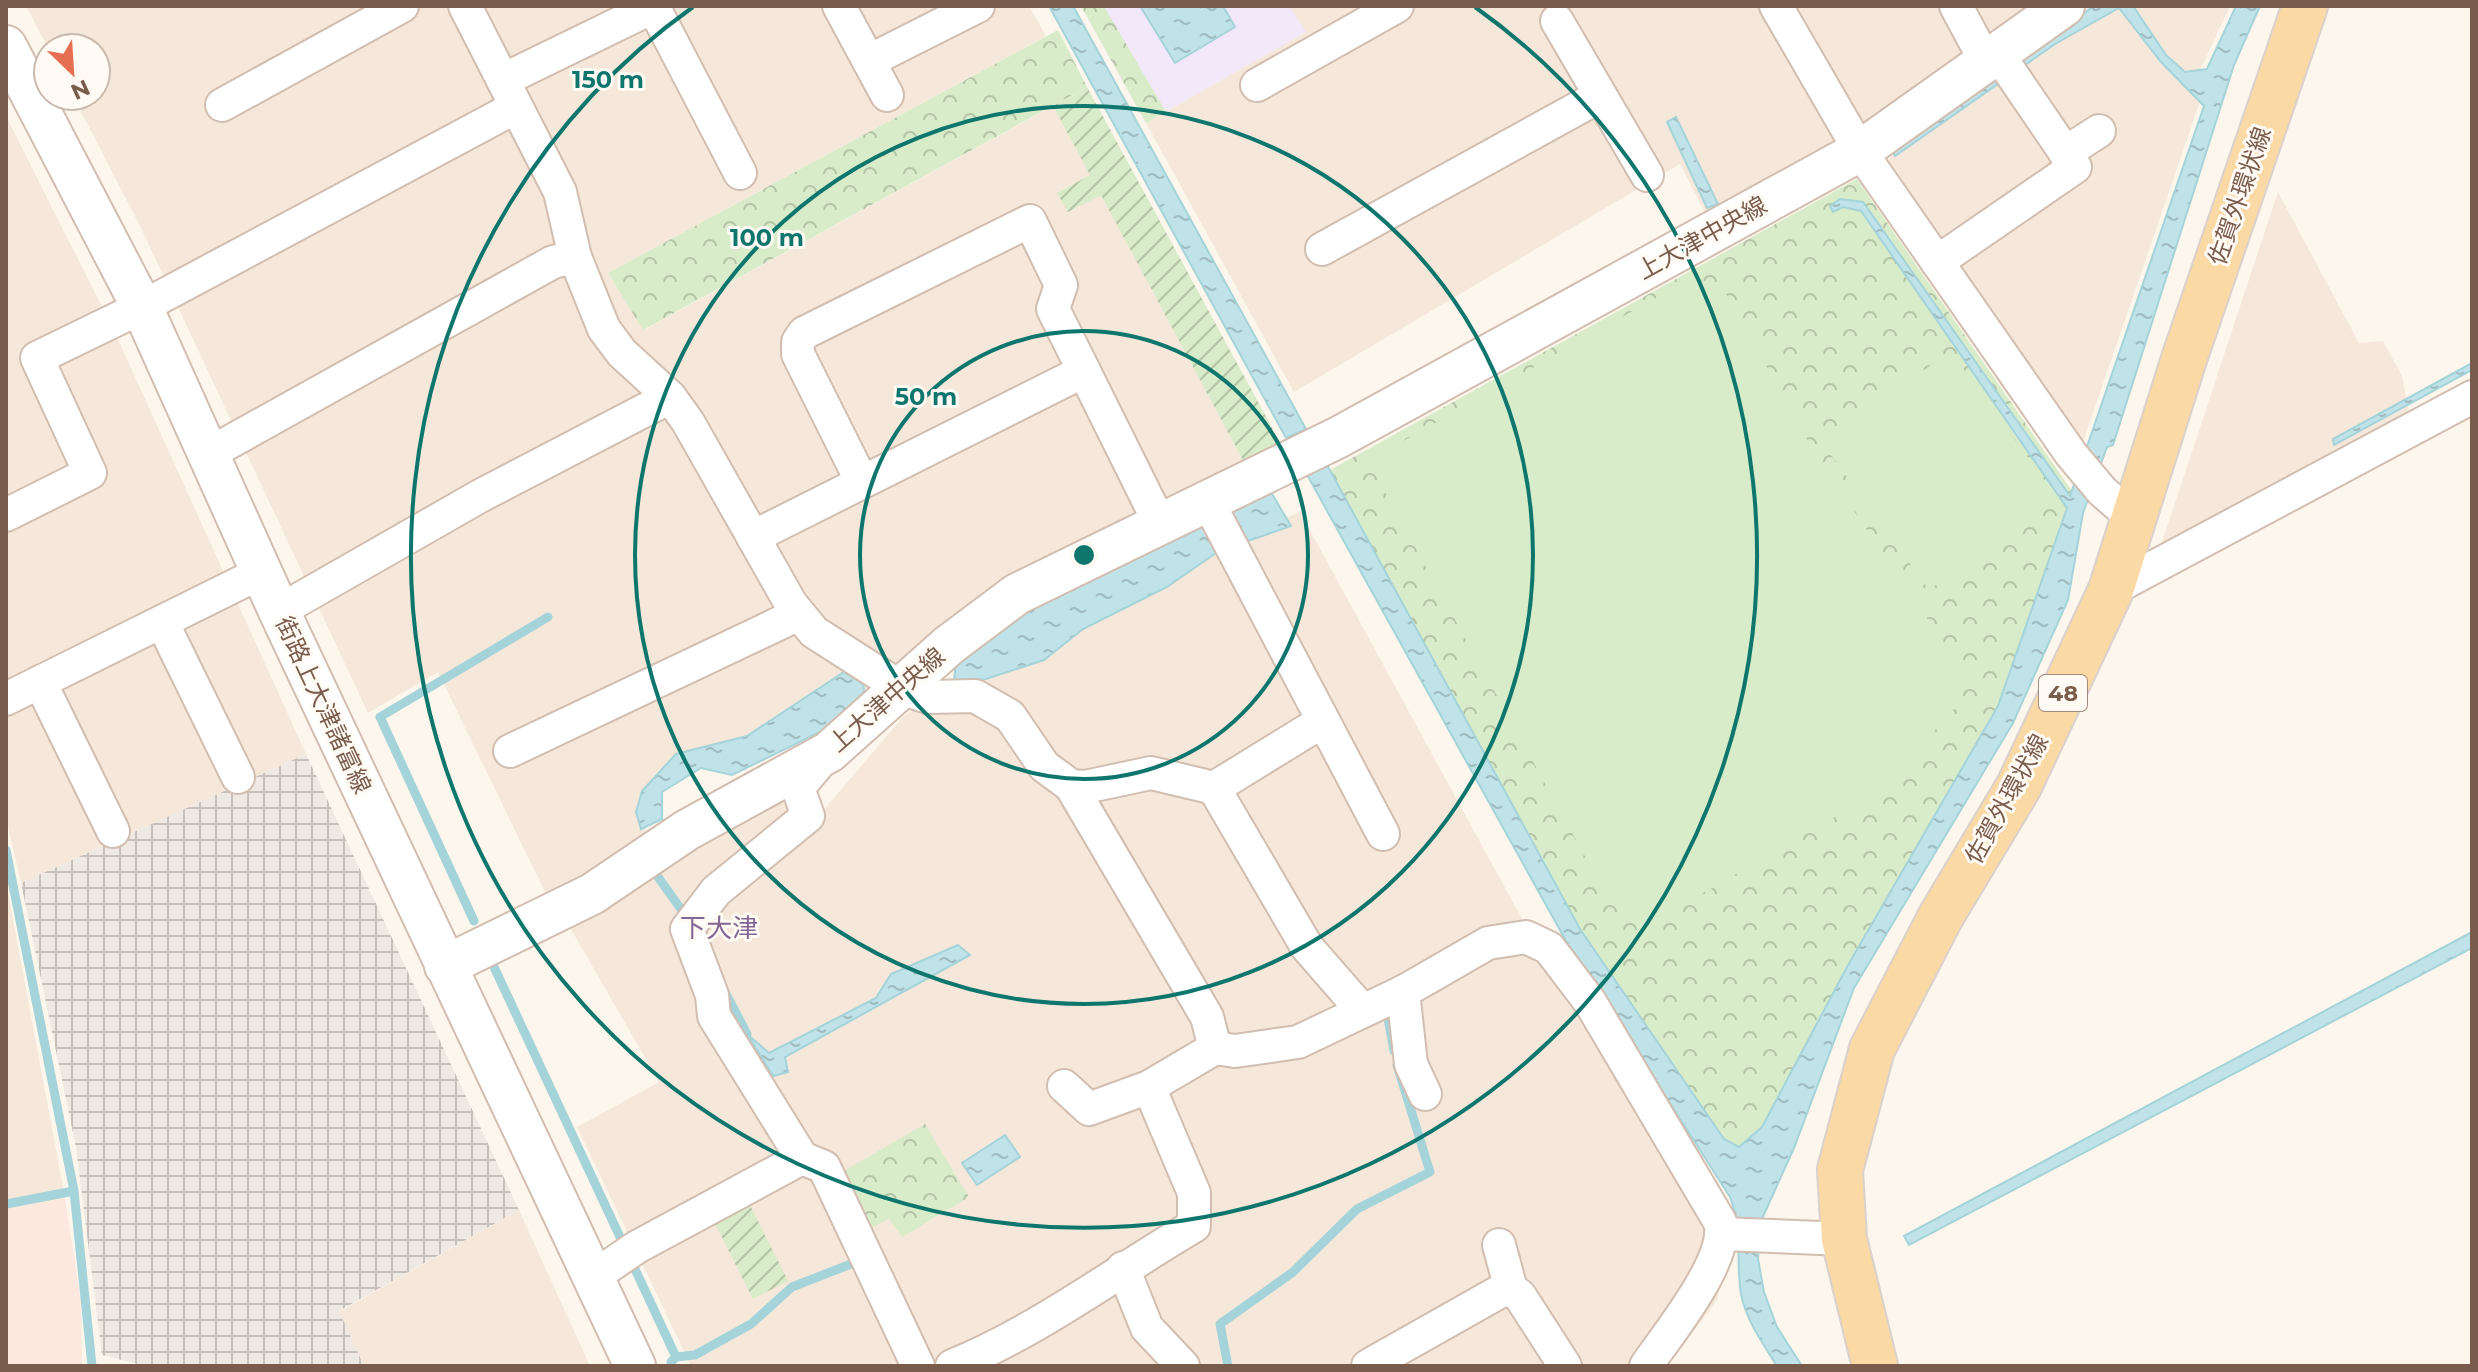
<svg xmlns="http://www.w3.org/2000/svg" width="2478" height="1372" viewBox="0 0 2478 1372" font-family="Montserrat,'Noto Sans JP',sans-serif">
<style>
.residential{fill:#f5e8da}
.commercial{fill:#fde8e0}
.industrial{fill:url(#industrial-grid)}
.education{fill:#f3e8fa}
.forest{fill:url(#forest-crowns)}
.garden{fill:url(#garden-furrows)}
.pitch{fill:#d8ecc9}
.water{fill:url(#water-ripples);stroke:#a5d3da;stroke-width:2}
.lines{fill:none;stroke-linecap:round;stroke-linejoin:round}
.stream{stroke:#a5d3da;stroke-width:9}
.minor-casing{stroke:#d1beb0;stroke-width:36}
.tertiary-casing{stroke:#d1beb0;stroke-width:44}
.primary-casing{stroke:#dad1cd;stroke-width:48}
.minor{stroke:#fff;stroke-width:32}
.tertiary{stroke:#fff;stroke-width:40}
.primary{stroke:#fbd9a5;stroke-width:44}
.ring{fill:none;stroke:#0f766e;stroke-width:4}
.labels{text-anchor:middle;stroke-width:6;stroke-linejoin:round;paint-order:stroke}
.shield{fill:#fffaf3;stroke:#a28b7f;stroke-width:2}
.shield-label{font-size:22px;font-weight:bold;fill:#7a5c4d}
.street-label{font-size:24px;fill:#7a5c4d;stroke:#fffaf3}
.neighbourhood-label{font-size:26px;fill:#846695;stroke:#fffaf3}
.centre{fill:#0f766e;stroke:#fffaf3;stroke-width:4}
.ring-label{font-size:24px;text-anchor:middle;font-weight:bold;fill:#0f766e;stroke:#fffaf3;stroke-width:6;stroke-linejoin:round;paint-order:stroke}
</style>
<defs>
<pattern id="industrial-grid" width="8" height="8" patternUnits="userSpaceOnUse" patternTransform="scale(2)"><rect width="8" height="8" fill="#efe9e4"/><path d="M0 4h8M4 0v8" fill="none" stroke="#c7c0bb"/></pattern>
<pattern id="forest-crowns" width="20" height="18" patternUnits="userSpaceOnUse" patternTransform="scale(2)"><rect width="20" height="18" fill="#d8ecc9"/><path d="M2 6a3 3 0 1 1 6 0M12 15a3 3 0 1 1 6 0" fill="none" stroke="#b4c2a5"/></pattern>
<pattern id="garden-furrows" width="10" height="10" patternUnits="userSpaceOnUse" patternTransform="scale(2)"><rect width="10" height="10" fill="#d8ecc9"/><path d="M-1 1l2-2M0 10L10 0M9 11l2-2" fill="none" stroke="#b4c2a5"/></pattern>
<pattern id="water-ripples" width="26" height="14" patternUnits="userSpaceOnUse" patternTransform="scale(2)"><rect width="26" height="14" fill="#bfe3e8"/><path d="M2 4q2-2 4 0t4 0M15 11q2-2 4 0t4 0" fill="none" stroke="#a0bbbe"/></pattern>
</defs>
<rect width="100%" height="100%" fill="#fdf6ec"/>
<g class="residential">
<polygon points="26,6 1029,6 1046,36 608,273 644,330 1053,106 1090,175 1058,192 1101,194 1246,466 877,690 834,688 735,748 673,767 643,835 593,874 546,894 438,672 368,713 141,228 73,96 96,96 96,48 48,48"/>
<polygon points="1289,6 2034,6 1847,141 1707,216 1680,164 1294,392 1146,123 1305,32"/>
<polygon points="2102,6 2230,6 2196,79 2203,93 2082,445 1883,163"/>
<polygon points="6,116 116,335 306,754 21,883 6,817"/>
<polygon points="2278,192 2359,343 2383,341 2402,376 2410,418 2158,554"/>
<polygon points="1300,512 1528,930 1730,1222 1717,1300 1668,1366 691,1366 577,1127 659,1082 568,924 780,797 810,826 903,717 1044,622"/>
<polygon points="6,882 65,1198 6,1210"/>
<polygon points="519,1210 590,1366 364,1366 339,1312"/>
</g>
<polygon class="commercial" points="65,1198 81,1303 82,1366 6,1366 6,1210"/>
<polygon class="industrial" points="306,754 519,1210 339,1311 364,1366 145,1366 102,1355 76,1147 21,883"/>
<polygon class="education" points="1081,6 1289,6 1306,32 1146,123"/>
<g class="forest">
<polygon points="1081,6 1104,6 1166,112 1146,123"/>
<polygon points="1058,30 1087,87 643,330 608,273"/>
<polygon points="1857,179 2072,491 1998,706 1847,967 1762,1128 1739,1147 1724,1139 1580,929 1330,470"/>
<polygon points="925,1124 969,1197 902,1237 889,1219 863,1232 837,1175"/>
</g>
<g class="garden">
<polygon points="1087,87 1282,446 1246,466 1101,195 1068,212 1057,193 1090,175 1053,106"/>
<polygon points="749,1203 788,1281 753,1299 713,1220"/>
</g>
<g class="pitch">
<polygon points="1689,279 1720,283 1816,455 1956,661 1959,704 1878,792 1660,918 1611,904 1368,461"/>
<polygon points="1950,351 2057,497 1929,590 1823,444"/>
</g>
<g class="water">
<polygon points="1049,6 1073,6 1306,429 1286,438"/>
<polygon points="1140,6 1223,6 1235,27 1175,63"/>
<path d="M 2094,6 L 2133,6 L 2166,55 L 2185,72 L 2207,69 L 2236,6 L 2260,6 L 2234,65 L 2113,445 L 2107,447 L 2083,513 L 2068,600 L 2013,723 L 1854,988 L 1794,1148 L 1761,1221 L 1758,1259 L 1764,1292 L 1777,1327 L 1802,1366 L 1777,1366 C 1763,1344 1746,1320 1741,1294 C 1735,1257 1744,1233 1730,1197 L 1566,941 L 1306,473 L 1326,463 L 1580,929 L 1724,1139 L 1739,1147 L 1762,1127 L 1847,967 L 1998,706 L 2067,508 L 1861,211 L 1843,207 L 1833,212 L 1830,206 L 1840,199 L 1863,202 L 2070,496 L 2204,106 L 2161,62 L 2119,8 L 2055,44 L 1895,156 L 1891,149 Z"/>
<polygon points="1676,117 1718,204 1707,208 1667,122"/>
<polygon points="2472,363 2472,370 2334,445 2333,439"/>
<polygon points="1271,492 1291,526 1219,551 1167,587 1083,629 1044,660 986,679 954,680 956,663 1030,604"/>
<polygon points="844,672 863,684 865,695 822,731 732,775 701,768 662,792 662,819 641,829 636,812 642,791 676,754 747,736"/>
<polygon points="2472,932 2472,948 1909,1245 1904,1236"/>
<polygon points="958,945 970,955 785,1057 788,1072 773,1076 747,1034 769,1053 876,998 891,974"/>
<polygon points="1005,1135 1020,1157 977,1185 962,1163"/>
</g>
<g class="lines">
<g class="stream">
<polyline points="6,850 74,1191 92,1366"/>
<polyline points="658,877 683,912"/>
<polyline points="474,921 380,717 548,617"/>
<polyline points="494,967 676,1357 671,1362"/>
<polyline points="723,988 747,1034"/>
<polyline points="1388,1018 1394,1051"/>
<polyline points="6,1204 74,1191"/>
<polyline points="676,1357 695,1355 751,1324 792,1287 851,1264"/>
<polyline points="1228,1366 1220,1324 1293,1272 1357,1209 1430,1172 1397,1065"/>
</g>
<defs>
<g id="minor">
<polyline points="465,6 560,192 575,257 604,329 622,353 670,397 688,422 791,604 814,632 903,689 928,697 975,696 1010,716 1044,766 1071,786 1085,787 1151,773 1214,788 1307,947 1362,1010"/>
<polyline points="653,6 740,173"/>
<polyline points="839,6 887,95"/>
<polyline points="1776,6 1860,151 2071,454 2102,491 2132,517"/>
<polyline points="1956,6 1986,62"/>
<polyline points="1557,21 1647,175"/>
<polyline points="869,61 978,6"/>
<polyline points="503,80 655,6"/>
<polyline points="1257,85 1397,6"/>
<polyline points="222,105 402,6"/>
<polyline points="2065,153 2099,131"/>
<polyline points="1322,249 1600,96"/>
<polyline points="1937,262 2075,167 1998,54"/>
<polyline points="210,453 553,262 575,257"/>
<polyline points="862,482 798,354 798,342 804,333 1030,221 1061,285 1053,309 1084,371"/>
<polyline points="1207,500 1383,834"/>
<polyline points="6,515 90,473 37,358 142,307 516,107"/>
<polyline points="753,537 1084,371 1159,522"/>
<polyline points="2111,590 2472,397"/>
<polyline points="279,611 480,496 670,397"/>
<polyline points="162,622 238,777"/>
<polyline points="40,682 113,831"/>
<polyline points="6,699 262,572"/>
<polyline points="510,751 799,614"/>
<polyline points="1071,786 1207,1017 1215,1048"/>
<polyline points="1214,788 1323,721"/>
<polyline points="1403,992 1411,1064 1425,1094"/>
<polyline points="1064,1086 1089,1109 1149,1087"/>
<polyline points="802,1158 824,1167 918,1366"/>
<polyline points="1723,1234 1844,1239"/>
<polyline points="1499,1245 1511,1289"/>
<polyline points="1123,1268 1147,1328 1183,1366"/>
<polyline points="593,1277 637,1247 802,1158 714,1016 712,995 687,929 716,891 808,816 798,788 824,757"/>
<path d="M 952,1366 C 1038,1331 1114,1273 1194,1226 L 1194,1193 L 1149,1087 L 1215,1048 L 1235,1051 L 1298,1042 L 1403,992 L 1488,943 L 1526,937 L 1549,948 L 1590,1002 L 1720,1222 C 1730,1259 1667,1335 1646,1366"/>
<polyline points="1368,1366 1499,1292 1511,1289 1520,1296 1565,1366"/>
</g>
<g id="tertiary">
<polyline points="6,46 142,307 279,611 635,1366"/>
<polyline points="445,966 592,894 687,830 829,752 949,645 1017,594 1339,437 1860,151 2064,6"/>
</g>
<polyline id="primary" points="1875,1366 1844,1239 1840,1170 1872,1049 1941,916 2019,786 2111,590 2184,359 2305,6"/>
</defs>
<use href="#minor" class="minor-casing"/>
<use href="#tertiary" class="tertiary-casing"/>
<use href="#primary" class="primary-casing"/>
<use href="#minor" class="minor"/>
<use href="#tertiary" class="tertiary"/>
<use href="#primary" class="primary"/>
</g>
<g class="ring">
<circle cx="1084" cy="555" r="224"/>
<circle cx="1084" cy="555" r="449"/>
<path d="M1475 7A673 673 0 1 1 693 7"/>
</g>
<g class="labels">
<rect class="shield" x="2039" y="675" width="48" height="36" rx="6"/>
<g class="shield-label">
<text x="2063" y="701">48</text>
</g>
<g class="street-label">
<text transform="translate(2240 196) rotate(-71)" y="8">佐賀外環状線</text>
<text transform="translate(1702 238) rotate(-29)" y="8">上大津中央線</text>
<text transform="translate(887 700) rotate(-41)" y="8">上大津中央線</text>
<text transform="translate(323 705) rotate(65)" y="8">街路上大津諸富線</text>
<text transform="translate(2007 799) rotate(-61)" y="8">佐賀外環状線</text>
</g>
<g class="neighbourhood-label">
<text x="719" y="937">下大津</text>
</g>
</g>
<circle cx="1084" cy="555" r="12" class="centre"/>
<g class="ring-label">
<text x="608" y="88">150 m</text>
<text x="767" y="246">100 m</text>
<text x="926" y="405">50 m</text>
</g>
<rect width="2478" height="1372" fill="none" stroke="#7a5c4d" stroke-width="16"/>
<g transform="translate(72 72) rotate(155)"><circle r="38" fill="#fffaf3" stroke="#cabbb1" stroke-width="2"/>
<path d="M0-6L14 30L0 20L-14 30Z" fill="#e76f51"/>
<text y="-12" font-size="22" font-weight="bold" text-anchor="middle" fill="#7a5c4d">N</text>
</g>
</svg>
